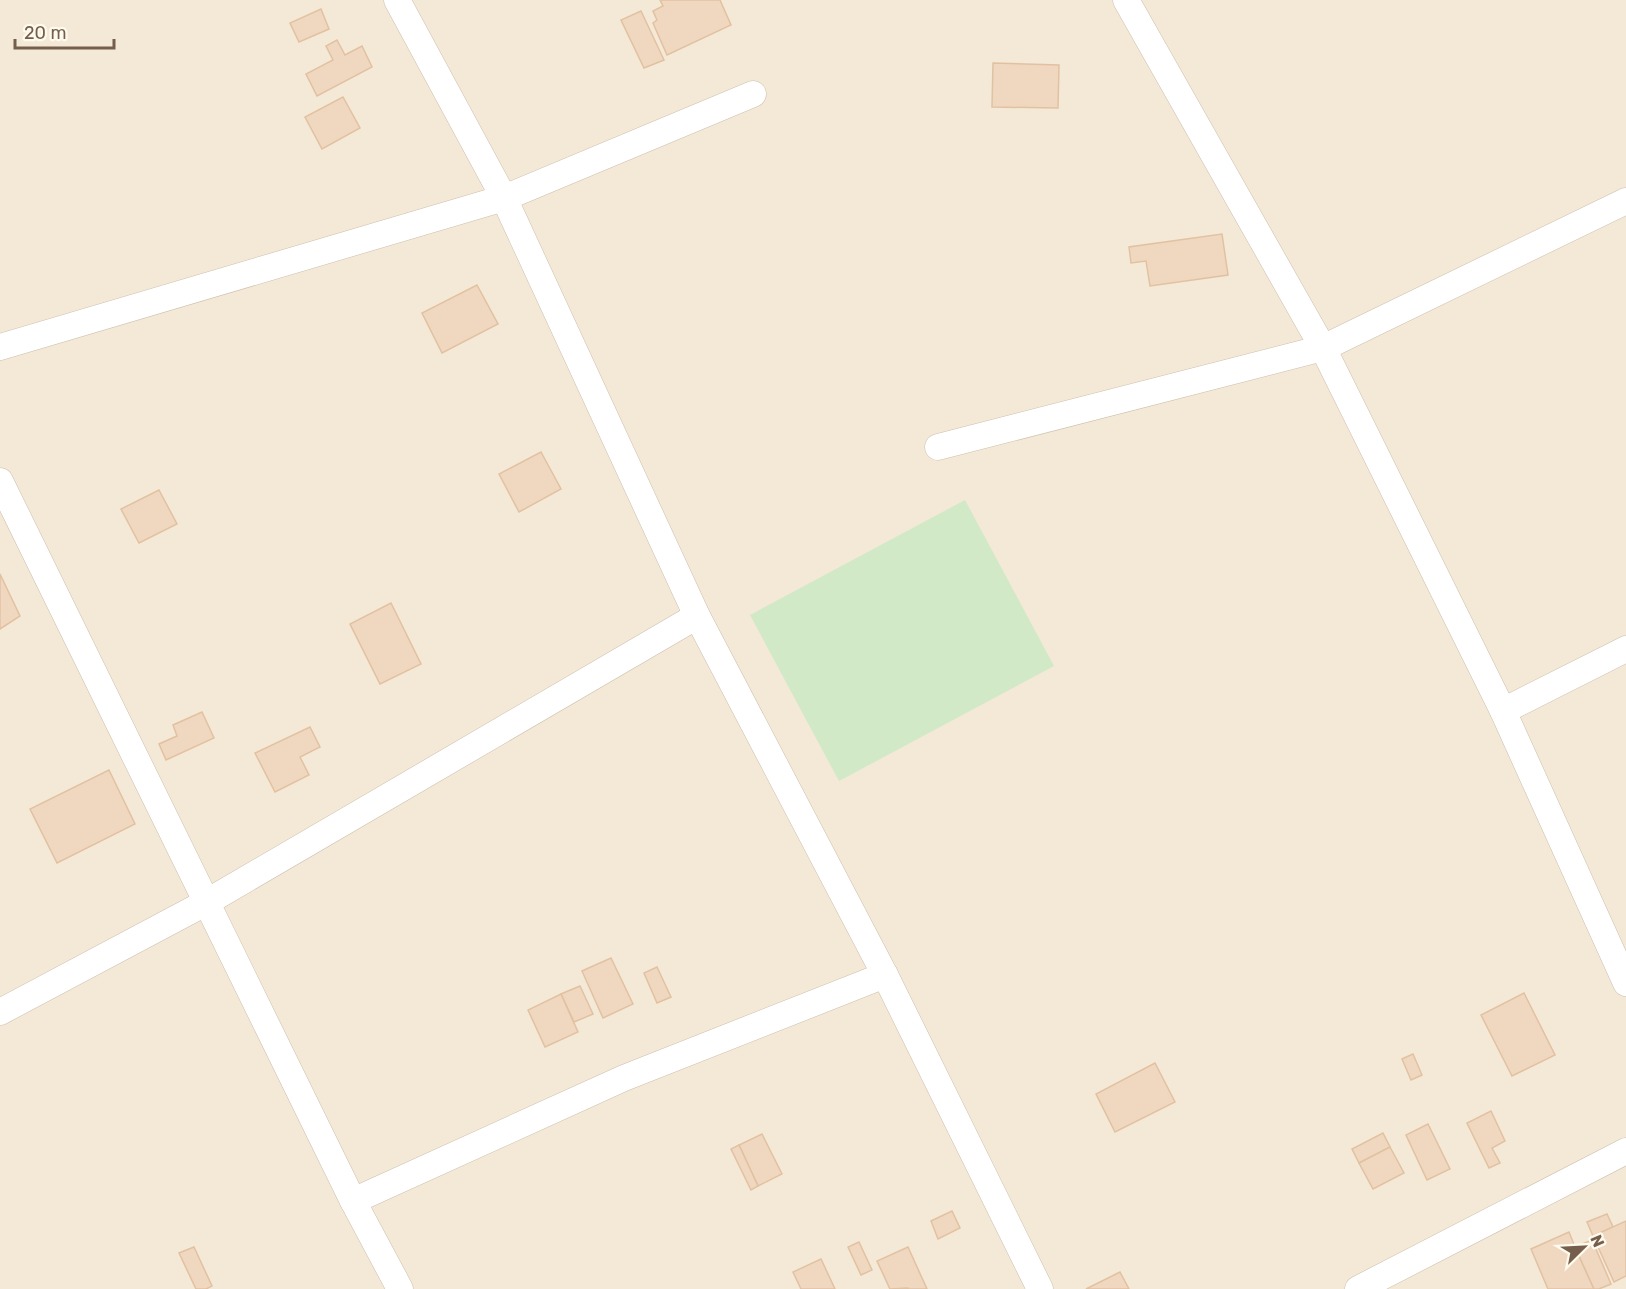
<svg xmlns="http://www.w3.org/2000/svg" width="1626" height="1289" viewBox="0 0 1626 1289" font-family="Rubik,sans-serif">
<style>
.residential{fill:#f3e9d6}
.green{fill:#d1e9c6}
.building{fill:#f0d8c0;stroke:#e2c1a1;stroke-width:1.5}
.lines{fill:none;stroke-linecap:round;stroke-linejoin:round}
.minor-casing{stroke:#cdbfae;stroke-width:27}
.minor{stroke:#fff;stroke-width:26}
</style>
<rect width="100%" height="100%" fill="#fcf6e7"/>
<rect class="residential" x="0" y="0" width="1626" height="1289"/>
<polygon class="green" points="965,500 1054,666 839,781 750,615"/>
<g class="building">
<polygon points="660,0 720,0 731,25 667,55 653,23 657,20 653,11 663,6"/>
<polygon points="321,9 329,29 299,42 290,23"/>
<polygon points="641,11 664,60 644,68 621,20"/>
<polygon points="337,40 345,55 362,46 372,67 317,96 306,74 333,60 326,46"/>
<polygon points="993,63 1059,65 1058,108 992,107"/>
<polygon points="343,97 360,128 322,149 305,117"/>
<polygon points="1222,234 1228,275 1150,286 1146,261 1131,263 1129,247"/>
<polygon points="477,285 498,324 442,353 422,313"/>
<polygon points="541,452 561,489 519,512 499,474"/>
<polygon points="159,490 177,524 139,543 121,509"/>
<polygon points="0,574 20,616 0,629"/>
<polygon points="391,603 421,664 380,684 350,624"/>
<polygon points="202,712 214,738 166,760 159,744 177,736 173,725"/>
<polygon points="310,727 320,747 300,757 309,775 275,792 255,753"/>
<polygon points="109,770 135,824 57,863 30,809"/>
<polygon points="611,958 633,1004 603,1018 582,971"/>
<polygon points="657,967 671,997 657,1003 644,973"/>
<polygon points="580,986 593,1014 574,1022 561,994"/>
<polygon points="1524,993 1555,1055 1512,1076 1481,1015"/>
<polygon points="561,994 578,1032 545,1047 528,1010"/>
<polygon points="1413,1054 1422,1075 1411,1080 1402,1059"/>
<polygon points="1155,1063 1175,1102 1115,1132 1096,1094"/>
<polygon points="1491,1111 1505,1141 1492,1148 1500,1163 1489,1168 1467,1123"/>
<polygon points="1428,1124 1450,1169 1427,1180 1406,1135"/>
<polygon points="1383,1133 1390,1147 1359,1163 1352,1149"/>
<polygon points="762,1134 782,1174 758,1186 739,1145"/>
<polygon points="739,1145 758,1186 751,1190 731,1149"/>
<polygon points="1390,1147 1404,1173 1373,1189 1359,1163"/>
<polygon points="952,1211 960,1228 938,1239 931,1221"/>
<polygon points="1607,1214 1613,1227 1593,1236 1587,1222"/>
<polygon points="1626,1221 1626,1276 1614,1282 1593,1236"/>
<polygon points="1569,1232 1575,1247 1594,1289 1548,1289 1531,1249"/>
<polygon points="1592,1240 1611,1284 1599,1289 1594,1289 1575,1247"/>
<polygon points="859,1242 872,1270 861,1275 848,1247"/>
<polygon points="194,1247 212,1286 206,1289 196,1289 179,1253"/>
<polygon points="908,1247 927,1289 909,1289 908,1288 890,1289 877,1261"/>
<polygon points="821,1259 835,1289 801,1289 793,1272"/>
<polygon points="1120,1272 1129,1289 1086,1289"/>
</g>
<g class="lines">
<defs>
<g id="minor">
<polyline points="397,0 504,198 697,616 885,975 1040,1289"/>
<polyline points="1126,0 1323,348 1503,711 1626,983"/>
<polyline points="0,347 504,198 753,94"/>
<polyline points="938,447 1323,348 1626,201"/>
<polyline points="0,481 353,1201 400,1289"/>
<polyline points="1503,711 1626,649"/>
<polyline points="0,1012 207,902 697,616"/>
<polyline points="353,1201 624,1078 885,975"/>
<polyline points="1358,1289 1626,1151"/>
</g>
</defs>
<use href="#minor" class="minor-casing"/>
<use href="#minor" class="minor"/>
</g>
<g transform="translate(1584 1247) rotate(66)" stroke="#fefaee" stroke-width="4.5" paint-order="stroke">
<path d="M0-4.5L10 22L0 15L-10 22Z" fill="#755f4c"/>
<text y="-9" font-size="16" font-weight="bold" text-anchor="middle" fill="#755f4c">N</text>
</g>
<path d="M15 39v9h99v-9" fill="none" stroke="#755f4c" stroke-width="3"/>
<text x="24" y="39" font-size="18" fill="#755f4c" stroke="#fefaee" stroke-width="4.5" paint-order="stroke">20 m</text>
</svg>
